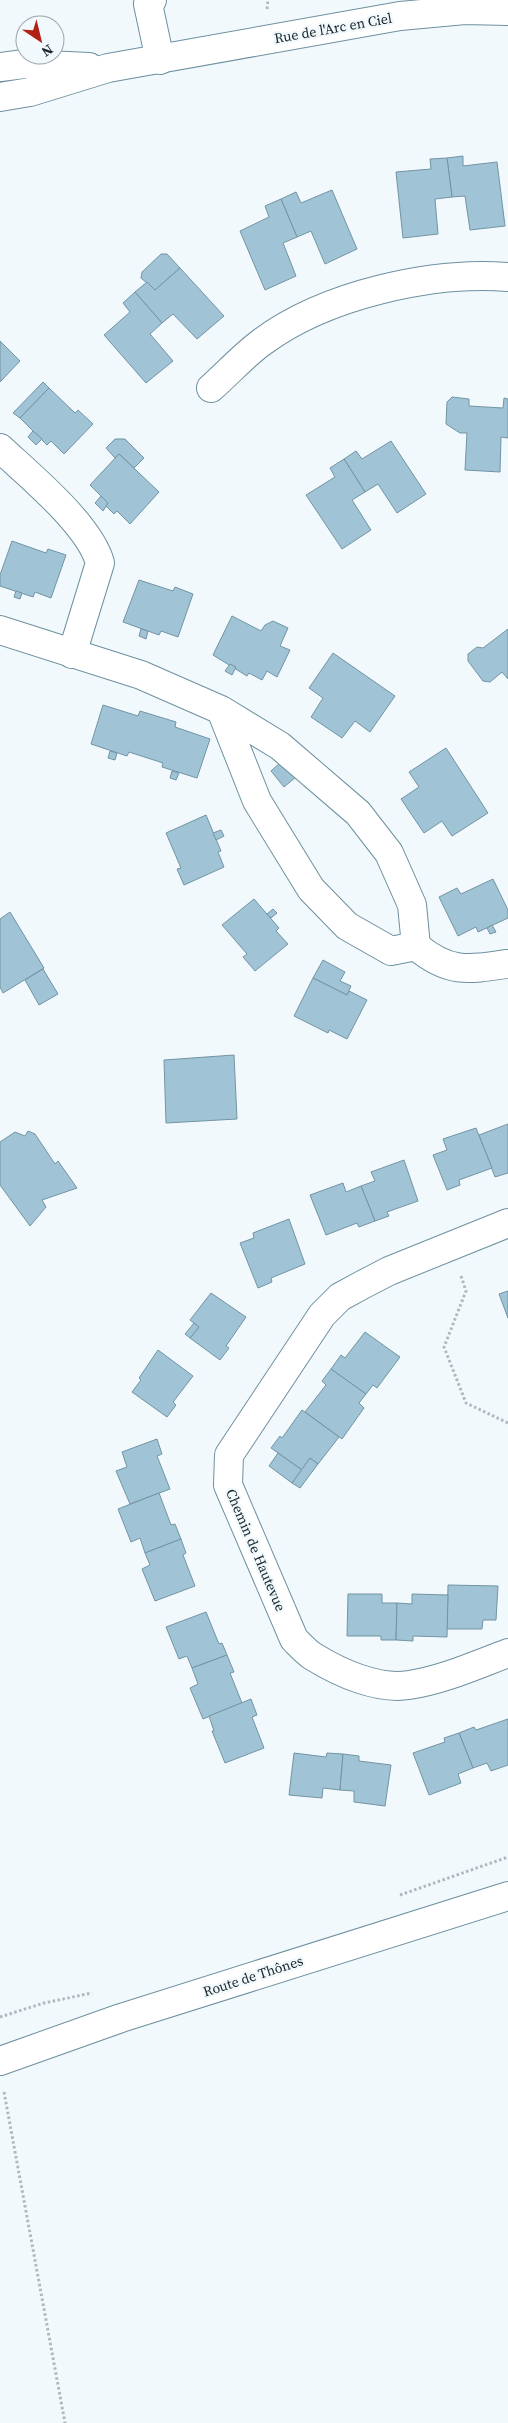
<svg xmlns="http://www.w3.org/2000/svg" width="508" height="2423" viewBox="0 0 508 2423" font-family="'Source Serif 4',serif">
<style>
.building{fill:#a0c4d5;stroke:#7294a5}
.lines{fill:none;stroke-linecap:round;stroke-linejoin:round}
.minor-casing{stroke:#6e90a0;stroke-width:30}
.secondary-casing{stroke:#6e90a0;stroke-width:30}
.path{stroke:#afb9bd;stroke-width:3;stroke-dasharray:2.5 2.5;stroke-linecap:butt}
.minor{stroke:#fff;stroke-width:28}
.secondary{stroke:#fff;stroke-width:28}
.labels{text-anchor:middle;stroke-width:4.5;stroke-linejoin:round;paint-order:stroke}
.street-label{font-size:14px;fill:#18252c;stroke:#f1f9fc}
</style>
<rect width="100%" height="100%" fill="#f1f9fc"/>
<g class="building">
<polygon points="463,156 463,166 497,162 505,226 470,230 465,196 452,197 447,158"/>
<polygon points="447,158 452,197 435,199 438,234 403,238 396,172 431,169 430,159"/>
<polygon points="332,190 357,249 325,264 311,231 297,237 281,199 296,192 301,203"/>
<polygon points="281,199 297,237 283,243 296,276 265,290 240,231 269,217 265,206"/>
<polygon points="161,254 167,254 180,268 155,290 141,278 142,272"/>
<polygon points="180,268 224,316 197,339 173,314 162,323 135,292 147,282 155,290"/>
<polygon points="135,292 162,323 150,334 173,361 146,383 104,335 130,312 123,303"/>
<polygon points="0,341 20,361 0,382"/>
<polygon points="43,382 49,388 20,418 13,413"/>
<polygon points="49,388 75,413 78,410 93,424 64,454 51,441 47,445 20,418"/>
<polygon points="452,397 469,399 469,406 503,408 504,398 508,399 508,438 501,437 500,472 465,470 467,433 460,433 446,424 447,402"/>
<polygon points="33,431 42,439 36,445 28,437"/>
<polygon points="115,439 125,439 144,458 134,468 119,454 115,458 106,448"/>
<polygon points="391,441 426,494 397,513 378,484 365,492 344,459 356,451 362,459"/>
<polygon points="119,454 159,492 130,524 117,511 114,514 107,507 105,506 108,503 90,485"/>
<polygon points="344,459 365,492 352,500 371,530 342,549 306,495 335,477 330,468"/>
<polygon points="101,496 108,503 103,511 95,503"/>
<polygon points="12,541 46,553 48,549 66,555 51,598 35,592 33,597 0,586 0,575"/>
<polygon points="139,580 173,591 175,587 193,594 178,637 161,631 159,635 123,622"/>
<polygon points="16,591 22,593 20,599 14,597"/>
<polygon points="232,616 261,631 265,625 273,621 288,628 280,646 290,650 277,677 267,671 262,680 249,673 247,676 213,655"/>
<polygon points="141,629 148,631 146,639 139,636"/>
<polygon points="508,629 508,679 502,672 490,682 483,681 468,661 468,654 477,647 483,648"/>
<polygon points="333,653 395,696 370,732 355,721 342,738 311,717 323,698 309,688"/>
<polygon points="230,664 236,667 232,675 225,671"/>
<polygon points="103,705 138,716 140,711 176,722 175,727 210,739 197,778 162,767 163,763 129,752 127,756 91,744"/>
<polygon points="446,748 488,813 452,836 442,821 424,833 401,799 419,787 409,772"/>
<polygon points="110,751 117,753 115,760 108,758"/>
<polygon points="281,762 296,777 284,787 271,771"/>
<polygon points="172,771 179,773 176,780 170,778"/>
<polygon points="206,815 221,851 218,852 224,867 184,885 177,869 181,868 166,833"/>
<polygon points="221,830 224,836 216,840 213,833"/>
<polygon points="493,879 508,910 508,918 478,932 476,927 458,936 439,897 457,888 461,894"/>
<polygon points="254,899 279,928 276,931 288,944 255,971 243,957 247,954 222,925"/>
<polygon points="273,909 277,913 271,918 267,914"/>
<polygon points="10,912 44,968 3,993 0,987 0,919"/>
<polygon points="492,925 496,932 490,934 487,928"/>
<polygon points="323,960 345,972 340,981 351,986 347,995 313,978"/>
<polygon points="43,969 58,994 39,1005 25,980"/>
<polygon points="313,978 347,995 349,991 367,1000 347,1039 329,1030 328,1033 294,1016"/>
<polygon points="234,1055 237,1119 166,1123 164,1060"/>
<polygon points="508,1124 508,1173 495,1177 479,1135"/>
<polygon points="476,1128 492,1168 459,1180 460,1185 447,1190 433,1155 447,1150 443,1139"/>
<polygon points="28,1131 35,1134 55,1164 58,1161 77,1188 42,1200 46,1207 30,1226 0,1185 0,1142 15,1132 25,1136"/>
<polygon points="404,1160 418,1201 387,1212 389,1216 375,1221 361,1186 375,1181 371,1172"/>
<polygon points="343,1183 346,1192 361,1186 375,1221 359,1227 357,1223 326,1235 310,1195"/>
<polygon points="289,1219 305,1264 271,1278 272,1282 258,1288 240,1243 254,1238 253,1233"/>
<polygon points="508,1291 508,1318 499,1294"/>
<polygon points="211,1293 246,1317 226,1346 229,1348 220,1360 190,1338 199,1327 190,1320"/>
<polygon points="194,1323 199,1327 190,1338 185,1334"/>
<polygon points="365,1332 400,1357 377,1388 373,1385 366,1394 331,1369 341,1355 345,1358"/>
<polygon points="158,1350 193,1376 173,1402 176,1405 167,1417 132,1392 141,1380 139,1378"/>
<polygon points="331,1369 366,1394 359,1403 364,1408 342,1439 305,1412 326,1385 322,1381"/>
<polygon points="302,1410 339,1437 318,1464 310,1458 302,1470 271,1448 280,1436 282,1438"/>
<polygon points="157,1439 162,1454 157,1456 170,1489 130,1504 116,1471 127,1467 122,1452"/>
<polygon points="278,1453 302,1470 292,1483 269,1466"/>
<polygon points="310,1458 318,1464 300,1488 292,1483"/>
<polygon points="159,1493 171,1525 175,1524 181,1539 145,1553 140,1538 131,1542 118,1509"/>
<polygon points="181,1539 186,1553 183,1555 195,1586 155,1601 142,1569 150,1565 145,1553"/>
<polygon points="448,1585 498,1586 496,1620 483,1620 482,1629 447,1629"/>
<polygon points="348,1594 382,1594 382,1603 397,1603 396,1640 381,1640 381,1636 347,1636"/>
<polygon points="412,1594 448,1595 447,1637 413,1636 413,1641 396,1640 397,1603 412,1604"/>
<polygon points="206,1612 219,1644 222,1643 227,1655 192,1668 187,1656 179,1659 166,1627"/>
<polygon points="227,1655 234,1672 230,1673 242,1703 203,1719 190,1688 198,1684 192,1668"/>
<polygon points="251,1699 257,1715 252,1717 264,1748 225,1763 212,1731 214,1731 209,1716"/>
<polygon points="508,1719 508,1765 491,1771 487,1763 473,1768 459,1733 474,1727 476,1730"/>
<polygon points="459,1733 473,1768 458,1774 461,1783 429,1795 413,1753 445,1742 444,1738"/>
<polygon points="294,1753 326,1757 327,1753 343,1754 340,1790 323,1788 322,1798 289,1795"/>
<polygon points="343,1754 359,1756 359,1761 391,1765 385,1806 354,1802 354,1791 340,1790"/>
</g>
<g class="lines">
<defs>
<g id="minor">
<polyline points="152,0 148,4 160,60"/>
<polyline points="0,67 24,64 89,67"/>
<polyline points="0,97 30,92 108,68 400,16 465,10 508,11"/>
<path d="M 211,388 C 228,373 244,355 262,342 C 325,295 431,271 508,277"/>
<path d="M 0,448 C 29,475 90,525 100,563 L 72,654"/>
<polyline points="0,630 141,675 221,710 280,746 358,813 389,853 412,905 416,946 391,951 347,926 311,889 257,801 221,710"/>
<path d="M 416,946 C 448,973 467,970 506,964"/>
<path d="M 508,1223 L 389,1271 L 362,1285 L 340,1297 L 322,1315 L 229,1455 L 228,1485 L 294,1639 C 300,1645 307,1653 314,1657 C 340,1673 378,1690 409,1685 C 443,1680 476,1665 508,1653"/>
</g>
<polyline id="secondary" points="0,2061 121,2018 508,1896"/>
</defs>
<use href="#minor" class="minor-casing"/>
<use href="#secondary" class="secondary-casing"/>
<g class="path">
<polyline points="267,9 268,0"/>
<polyline points="461,1276 466,1291 444,1347 466,1403 508,1423"/>
<polyline points="400,1895 508,1857"/>
<polyline points="0,2017 44,2003 92,1993"/>
<polyline points="4,2092 65,2423"/>
</g>
<use href="#minor" class="minor"/>
<use href="#secondary" class="secondary"/>
</g>
<g class="labels">
<g class="street-label">
<text transform="translate(333 28) rotate(-10)" y="5">Rue de l'Arc en Ciel</text>
<text transform="translate(256 1550) rotate(67)" y="5">Chemin de Hautevue</text>
<text transform="translate(253 1976) rotate(-18)" y="5">Route de Thônes</text>
</g>
</g>
<g transform="translate(40 40) rotate(145)"><circle r="24" fill="#f1f9fc" stroke="#9aa4a9"/>
<path d="M0-4L9 19L0 12L-9 19Z" fill="#b12215"/>
<text y="-8" font-size="14" font-weight="bold" text-anchor="middle" fill="#18252c">N</text>
</g>
</svg>
